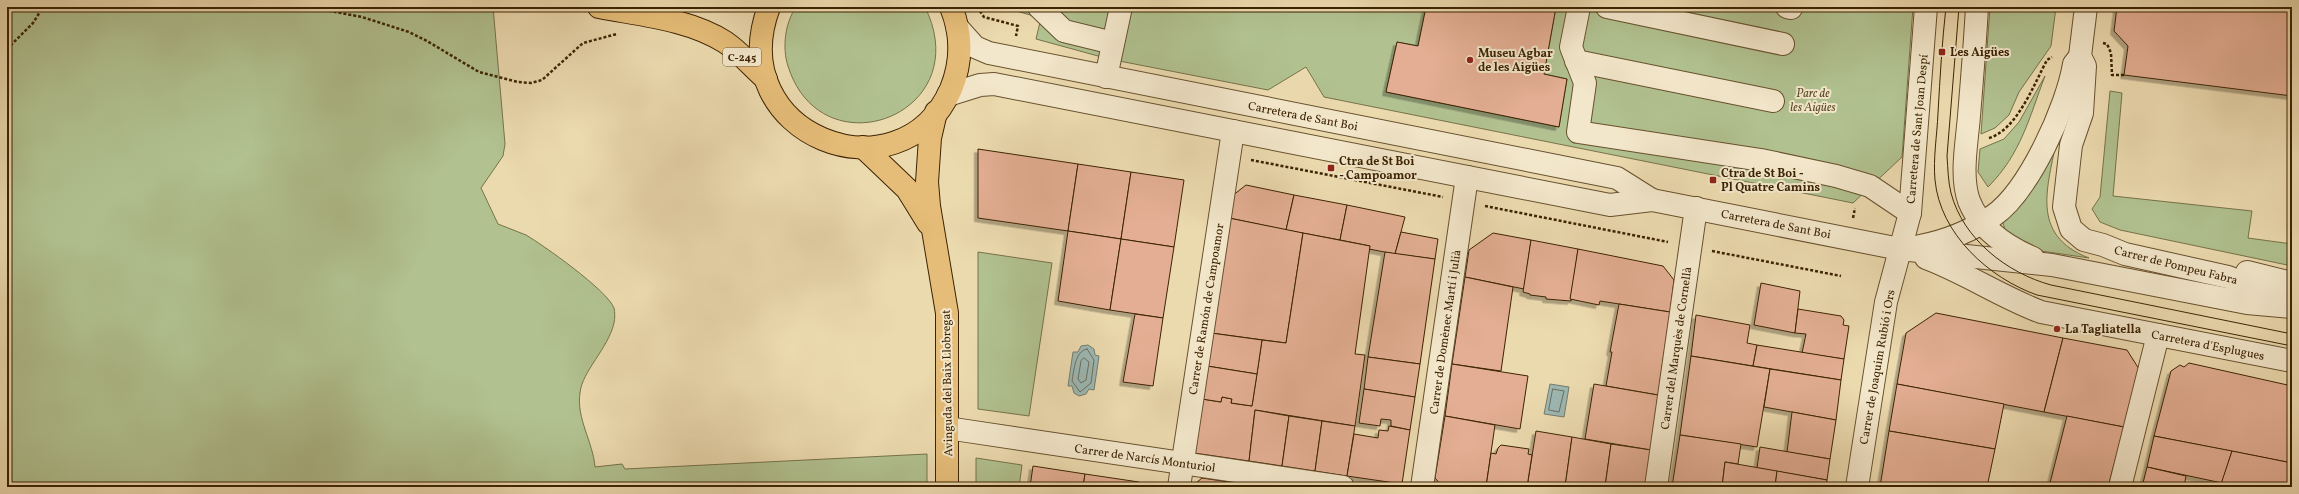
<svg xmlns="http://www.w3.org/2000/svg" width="2299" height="494" viewBox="0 0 2299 494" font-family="Vollkorn,serif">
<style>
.green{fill:#b1c190;stroke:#76724a}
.water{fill:#9cb8b4;stroke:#767c6d}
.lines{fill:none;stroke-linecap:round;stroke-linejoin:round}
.shore{stroke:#6c6e5c;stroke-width:1}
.building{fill:#e3ae93;stroke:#3c2303;filter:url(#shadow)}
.minor-casing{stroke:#68512e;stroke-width:24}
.major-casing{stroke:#3c2303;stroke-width:24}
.highway-casing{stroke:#3c2303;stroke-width:24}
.path{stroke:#3c2303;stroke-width:2.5;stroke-dasharray:3 2;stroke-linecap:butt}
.minor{stroke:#f3e7cb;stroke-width:22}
.major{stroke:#e6bd78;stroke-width:22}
.highway{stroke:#e6bd78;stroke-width:22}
.tram{stroke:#3c2303;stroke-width:1}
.poi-dot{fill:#8f2418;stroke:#f3e7cb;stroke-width:1.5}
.labels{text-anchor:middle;stroke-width:4;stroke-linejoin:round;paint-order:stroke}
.shield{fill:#f3e7cb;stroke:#735e3f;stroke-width:1}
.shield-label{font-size:11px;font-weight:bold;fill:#3c2303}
.poi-label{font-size:12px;font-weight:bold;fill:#3c2303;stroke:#f3e7cb;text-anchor:start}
.park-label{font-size:12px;font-style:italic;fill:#594a26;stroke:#f3e7cb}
.street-label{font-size:12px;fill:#3c2303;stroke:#f3e7cb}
</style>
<defs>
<filter id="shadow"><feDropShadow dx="-3.5" dy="3.5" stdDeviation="0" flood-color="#0004"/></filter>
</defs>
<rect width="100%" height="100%" fill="#ecdaaf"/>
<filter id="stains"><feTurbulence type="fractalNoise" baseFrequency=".005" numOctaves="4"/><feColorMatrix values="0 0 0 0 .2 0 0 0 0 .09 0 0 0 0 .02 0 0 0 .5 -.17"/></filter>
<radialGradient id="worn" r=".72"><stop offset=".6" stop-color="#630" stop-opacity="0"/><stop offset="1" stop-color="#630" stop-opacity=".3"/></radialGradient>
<g class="green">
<path d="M 7,7 L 493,7 L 505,144 L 503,156 L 481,188 L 498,224 C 507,228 517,231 526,235 C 543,245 607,290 614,308 C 615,312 615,319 614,323 C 608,349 582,371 580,393 C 576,418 593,442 595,467 L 622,464 L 625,469 L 927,454 L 927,487 L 7,487 Z"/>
<path d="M 796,7 L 925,7 C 978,115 821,173 788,66 C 782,48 785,23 796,7 Z"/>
<polygon points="1002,7 1426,7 1418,46 1397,42 1386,92 1559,127 1567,79 1544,74 1556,7 1913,7 1902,157 1853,203 1324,97 1306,67 1268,90 1109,59 1036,39 1041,18"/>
<polygon points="1990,7 2056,7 2051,46 2019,92 2009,115 1995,128 1981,134"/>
<path d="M 2045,76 C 2029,118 2021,154 1988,187 L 1978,172 L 1980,149 L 2004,139 L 2019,122 Z"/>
<polygon points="2110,91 2122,93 2113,196 2252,211 2248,238 2292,244 2292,266 2120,230 2100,222 2092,209 2100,197"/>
<path d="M 2057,138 C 2048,186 2029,235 2089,258 L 2041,251 L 2006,233 L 2002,220 Z"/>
<polygon points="978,252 1052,263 1029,416 978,409"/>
<polygon points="976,458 1022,465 1019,487 976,487"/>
</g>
<g class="water">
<polygon points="1088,345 1094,349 1095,355 1099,356 1094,390 1089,389 1086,394 1079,396 1074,393 1072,386 1068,386 1073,352 1078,352 1081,346"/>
<polygon points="1550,384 1569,387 1564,417 1544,414"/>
</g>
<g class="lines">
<g class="shore">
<path d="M 1087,349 L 1094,360 L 1091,383 L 1080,392 L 1072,381 C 1074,370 1075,351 1087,349 Z"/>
<polygon points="1084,358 1089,362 1086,380 1081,383 1078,379 1081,361"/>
<polygon points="1553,389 1564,391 1559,412 1549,410"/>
</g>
</g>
<g class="building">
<polygon points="1426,7 1556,7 1544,74 1567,79 1559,127 1386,92 1397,42 1418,46"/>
<polygon points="2117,7 2292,7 2292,96 2124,75 2128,46 2114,31"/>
<polygon points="978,149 1078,164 1068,231 978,218"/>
<polygon points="1078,164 1131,172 1121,239 1068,231"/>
<polygon points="1131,172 1184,180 1174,247 1121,239"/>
<polygon points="1246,185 1294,195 1286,230 1229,218 1232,196"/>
<polygon points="1294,195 1347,205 1340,240 1286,230"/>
<polygon points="1347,205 1405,217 1395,254 1369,249 1370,246 1340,240"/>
<polygon points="1229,218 1303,233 1286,343 1211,333"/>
<polygon points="1068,231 1121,239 1110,310 1058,301"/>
<polygon points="1401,232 1438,239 1435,259 1395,254"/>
<polygon points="1303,233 1370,246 1355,354 1365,355 1355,426 1255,410 1249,461 1194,453 1202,399 1221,402 1222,397 1232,399 1231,403 1252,406 1262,340 1286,343"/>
<polygon points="1493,233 1531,240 1524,289 1465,277 1469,250"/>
<polygon points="1121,239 1174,247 1163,318 1110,310"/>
<polygon points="1531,240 1578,249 1571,301 1546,299 1546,297 1530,295 1530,294 1523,292"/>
<polygon points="1578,249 1663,266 1674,280 1670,312 1600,301 1599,305 1570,299"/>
<polygon points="1385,252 1435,259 1420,364 1368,357"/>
<polygon points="1465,277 1513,287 1501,371 1452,364"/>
<polygon points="1761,283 1800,291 1795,333 1754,325"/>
<polygon points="1619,304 1670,312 1658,395 1606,386 1612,352 1610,352"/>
<polygon points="1798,309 1841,316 1844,320 1843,325 1849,326 1844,359 1802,353 1806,334 1795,333"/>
<polygon points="1936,313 2063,338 2044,412 1897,384 1906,333"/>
<polygon points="1135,314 1163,318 1153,386 1123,382"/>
<polygon points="1696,315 1750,325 1747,343 1757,345 1753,366 1691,356"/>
<polygon points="1211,333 1262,340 1257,374 1207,366"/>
<polygon points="2063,338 2127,350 2139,369 2124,427 2044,412"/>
<polygon points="1757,345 1844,359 1841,380 1753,366"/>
<polygon points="1691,356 1770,369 1757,447 1680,435"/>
<polygon points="1368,357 1420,364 1415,397 1364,389"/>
<polygon points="2189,363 2292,386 2292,463 2154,436 2171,371 2180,365 2184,367"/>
<polygon points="1452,364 1528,376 1520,429 1445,416"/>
<polygon points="1207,366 1257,374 1252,406 1231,403 1232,399 1222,397 1221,402 1202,399"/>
<polygon points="1770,369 1841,380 1836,420 1764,407"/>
<polygon points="1594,384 1658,395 1651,450 1585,439"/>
<polygon points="1897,384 2004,404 1995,449 1889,431"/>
<polygon points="1364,389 1415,397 1410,430 1391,426 1391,420 1381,419 1380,426 1359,423"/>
<polygon points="1255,410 1289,416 1282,466 1249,461"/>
<polygon points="1792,412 1836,420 1830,459 1787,452"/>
<polygon points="1289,416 1322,421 1315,471 1282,466"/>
<polygon points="1445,416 1495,425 1486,487 1443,487 1435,478"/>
<polygon points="2067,416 2124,427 2108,487 2049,487"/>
<polygon points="1322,421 1355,426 1347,476 1315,471"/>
<polygon points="1389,426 1410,430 1402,484 1347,476 1354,434 1378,438 1379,430 1388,431"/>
<polygon points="1536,431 1572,437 1565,487 1527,487"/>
<polygon points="1889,431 1995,449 1987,487 1880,487"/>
<polygon points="1680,435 1741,444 1738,464 1725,462 1722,487 1672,487"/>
<polygon points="2154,436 2232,451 2222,483 2147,467"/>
<polygon points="1572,437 1611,444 1605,487 1565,487"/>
<polygon points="1611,444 1651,450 1645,487 1605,487"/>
<polygon points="1501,445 1529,449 1528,454 1532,455 1527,487 1486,487 1491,453 1496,454 1498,448"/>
<polygon points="1760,447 1830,459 1827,480 1757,468"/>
<polygon points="2232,451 2292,463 2292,487 2220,487"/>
<polygon points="1725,462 1777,471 1775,487 1722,487"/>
<polygon points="1033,466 1085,474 1083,487 1030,487"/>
<polygon points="2147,467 2186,476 2184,487 2142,487"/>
<polygon points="1777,471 1827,480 1826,487 1775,487"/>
<polygon points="1085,474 1139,482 1138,487 1083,487"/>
<polygon points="1202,478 1262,487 1191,487"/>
</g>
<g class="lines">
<defs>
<g id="minor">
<polyline points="1039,7 1064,31 1113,43"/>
<polyline points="1579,7 1571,47 1585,83 1578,132 1761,160 1836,176 1870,186 1910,213"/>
<polyline points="1607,7 1783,44"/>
<polyline points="1787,7 1791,8"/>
<path d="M 1977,7 C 1975,43 1972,80 1969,116 C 1967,142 1960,176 1969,201 C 1980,229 2007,247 2033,258"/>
<polyline points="2086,7 2080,56 2085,66 2082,113 2071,145 2064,207 2071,229 2084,240 2103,245 2125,254 2228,277 2267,292 2287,303"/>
<polyline points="957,27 975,47 989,53 1617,178 1652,200"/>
<polyline points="1576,61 1773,101"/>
<polyline points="1106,77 1121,7"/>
<polyline points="948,95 980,85 994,84 1610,205 1652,200 1900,249 2052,265 2247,303 2292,307"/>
<path d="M 1920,246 C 1946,241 1971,231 1993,216 C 2029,191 2067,107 2074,64 L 2078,59"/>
<path d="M 1926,258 C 1966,273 2001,297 2041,312 L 2292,361"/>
<polyline points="2247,272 2292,283"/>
<polyline points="947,428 1343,487"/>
<polyline points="1179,487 1233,131"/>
<polyline points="1422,487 1467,177"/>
<polyline points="1656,487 1696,208"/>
<polyline points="1857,487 1886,302 1910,213 1926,7"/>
<polyline points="2120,487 2158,335"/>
</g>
<g id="major">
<path d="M 769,7 C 721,135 900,204 951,89 C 962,62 962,34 951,7"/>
<polyline points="936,112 930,138 927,182 929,206 947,313 947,487"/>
<polyline points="863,147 907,189 928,223"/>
</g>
<path id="highway" d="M 599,7 C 640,15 689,19 725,42 C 740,52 752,67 766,79"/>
</defs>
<use href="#minor" class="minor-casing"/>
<use href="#major" class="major-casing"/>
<use href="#highway" class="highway-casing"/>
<g class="path">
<polyline points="309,7 362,17 409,32 427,41 479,72 518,82 531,83 542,80 583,43 617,34"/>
<polyline points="977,7 984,17 1018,26 1016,36"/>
<polyline points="2103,43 2107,44 2111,53 2112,75 2124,75"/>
<polyline points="7,49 33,23 43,7"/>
<path d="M 1989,138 C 2017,130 2034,84 2047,60 L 2052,57"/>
<polyline points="1251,160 1443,197"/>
<polyline points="1485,206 1668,242"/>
<polyline points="1853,218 1855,208"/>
<polyline points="1712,251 1841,276"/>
</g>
<use href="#minor" class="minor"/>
<use href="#major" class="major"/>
<use href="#highway" class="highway"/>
<g class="tram">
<path d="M 1946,7 C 1942,42 1940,78 1938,113 C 1937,136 1933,158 1935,180 C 1940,234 1989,278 2037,295 L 2292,346"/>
<path d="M 1959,7 L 1947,156 C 1948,169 1948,181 1951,193 C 1963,239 2007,273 2051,285 L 2292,334"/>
</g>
</g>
<g class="poi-dot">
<rect x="1938" y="48" width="8" height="8" rx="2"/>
<circle cx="1470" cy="60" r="4"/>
<rect x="1327" y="164" width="8" height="8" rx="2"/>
<rect x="1709" y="176" width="8" height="8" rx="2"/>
<circle cx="2057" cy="329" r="4"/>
</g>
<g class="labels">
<rect class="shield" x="723" y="48" width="38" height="18" rx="3"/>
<g class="shield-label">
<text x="742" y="61">C-245</text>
</g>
<g class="poi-label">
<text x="1950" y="56">Les Aigües</text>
<text x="1478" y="57">Museu Agbar<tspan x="1478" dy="14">de les Aigües</tspan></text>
<text x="1339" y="165">Ctra de St Boi<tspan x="1339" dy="14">- Campoamor</tspan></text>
<text x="1721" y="177">Ctra de St Boi -<tspan x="1721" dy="14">Pl Quatre Camins</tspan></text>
<text x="2065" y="333">La Tagliatella</text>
</g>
<g class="park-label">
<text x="1813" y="97">Parc de<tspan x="1813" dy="14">les Aigües</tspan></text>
</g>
<g class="street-label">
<text transform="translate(1303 116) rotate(11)" y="4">Carretera de Sant Boi</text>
<text transform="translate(1917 129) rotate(-85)" y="4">Carretera de Sant Joan Despí</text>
<text transform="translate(1776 224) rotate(11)" y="4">Carretera de Sant Boi</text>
<text transform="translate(2176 265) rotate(14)" y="4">Carrer de Pompeu Fabra</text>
<text transform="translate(1206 309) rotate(-81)" y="4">Carrer de Ramón de Campoamor</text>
<text transform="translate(1445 332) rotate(-82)" y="4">Carrer de Domènec Martí i Julià</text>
<text transform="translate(2208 345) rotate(11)" y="4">Carretera d'Esplugues</text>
<text transform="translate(1676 348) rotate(-82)" y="4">Carrer del Marquès de Cornellà</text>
<text transform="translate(1877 367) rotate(-80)" y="4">Carrer de Joaquim Rubió i Ors</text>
<text transform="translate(947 383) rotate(-91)" y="4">Avinguda del Baix Llobregat</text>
<text transform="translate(1145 458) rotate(8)" y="4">Carrer de Narcís Monturiol</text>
</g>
</g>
<rect width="2299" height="494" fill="none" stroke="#ecdaaf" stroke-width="24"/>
<rect x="8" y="8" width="2283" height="478" fill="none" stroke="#3c2303" stroke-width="2"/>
<rect x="12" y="12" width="2275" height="470" fill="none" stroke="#3c2303"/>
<rect width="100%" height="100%" filter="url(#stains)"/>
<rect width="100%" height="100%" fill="url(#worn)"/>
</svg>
